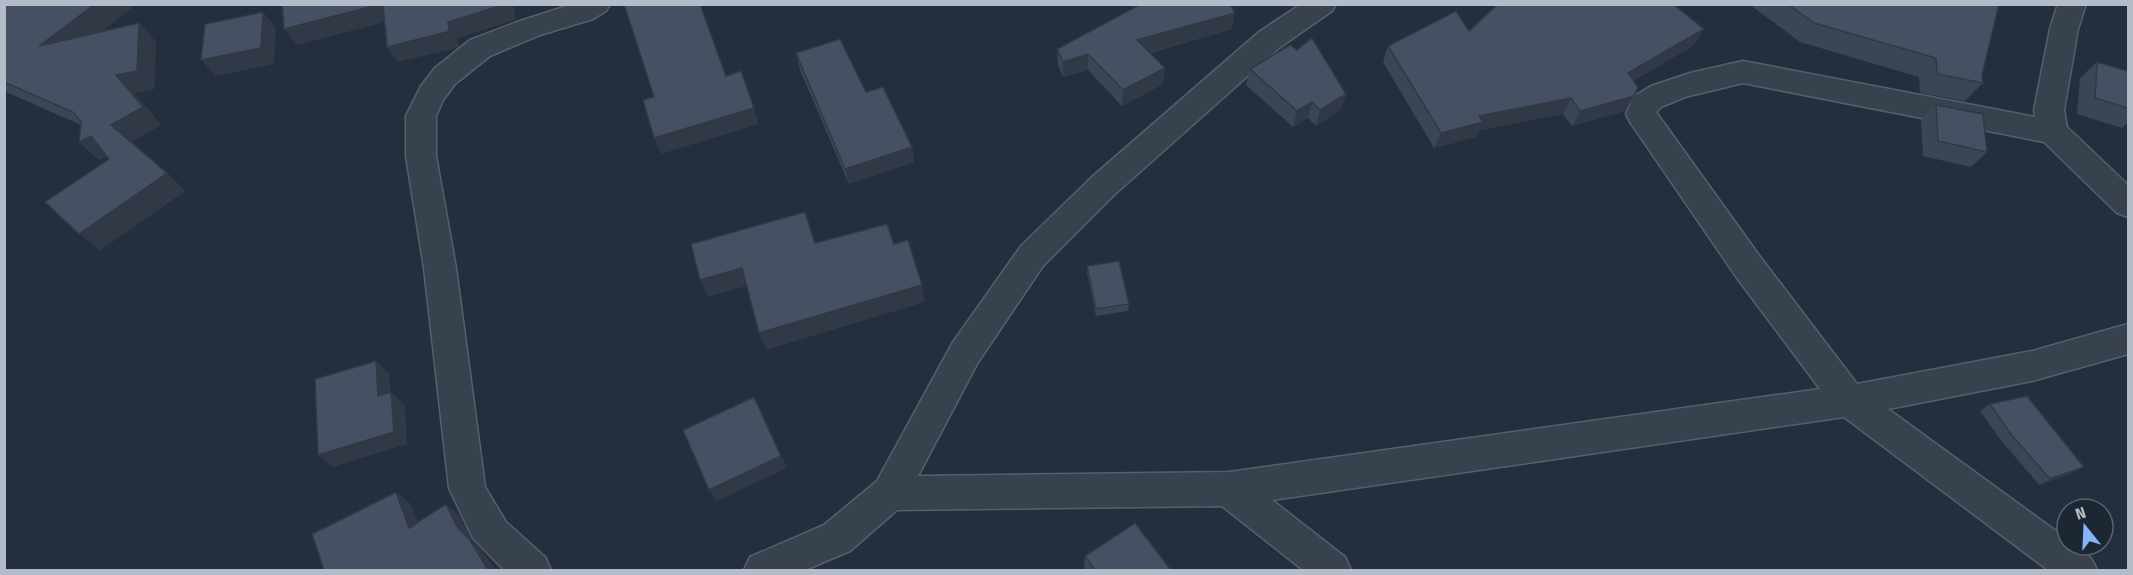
<svg xmlns="http://www.w3.org/2000/svg" width="2133" height="575" viewBox="0 0 2133 575" font-family="'Fira Sans Condensed',sans-serif">
<style>
.lines{fill:none;stroke-linecap:round;stroke-linejoin:round}
.minor-casing{stroke:#565f6c;stroke-width:3}
.minor{fill:#38414e;fill-rule:evenodd}
.wall{fill:#3b4654}
.shaded-wall{fill:#303945}
.building{fill:#455162;stroke:#303945;stroke-width:1.5}
</style>
<rect width="100%" height="100%" fill="#242f3e"/>
<g class="lines">
<defs>
<g id="minor">
<polygon points="573,4 610,4 606,11 593,19 540,35 490,56 455,84 443,100 436,116 436,156 456,268 485,487 506,522 545,557 551,570 504,570 473,538 449,488 424,268 406,156 406,116 421,86 435,68 470,40 520,21"/>
<path d="M 1301,4 L 1336,4 L 1332,11 L 1279,48 L 1114,195 L 1043,266 L 977,364 L 918,476 L 1229,472 L 1820,389 L 1737,278 L 1630,122 L 1626,114 L 1633,97 L 1651,86 L 1690,73 L 1743,61 L 2035,117 L 2034,110 L 2050,29 L 2058,4 L 2086,4 L 2078,29 L 2064,110 L 2067,127 L 2128,185 L 2128,217 L 2117,213 L 2044,142 L 1743,83 L 1685,97 L 1661,107 L 1656,112 L 1761,258 L 1857,384 L 2032,351 L 2128,324 L 2128,354 L 2032,381 L 1888,409 L 2067,539 L 2067,545 C 2082,545 2092,557 2097,570 L 2048,570 L 1844,417 L 1272,500 L 1345,557 L 1351,570 L 1303,570 L 1222,506 L 897,510 L 850,551 L 805,570 L 744,570 L 750,557 L 824,525 L 877,481 L 953,342 L 1021,246 L 1092,177 L 1259,32 Z"/>
</g>
</defs>
<use href="#minor" class="minor-casing"/>
<use href="#minor" class="minor"/>
</g>
<g class="wall">
<polygon points="4,4 137,4 102,31 139,23 156,42 154,89 134,93 161,125 131,142 167,173 185,191 100,250 109,159 107,156 99,160 79,142 81,125 4,91"/>
<polygon points="1749,4 1999,4 1982,75 1983,83 1965,101 1920,93 1919,77 1800,42"/>
<polygon points="1678,8 1694,45 1633,81 1625,111 1572,126 1563,114 1480,130 1476,137 1434,148 1383,62 1388,46 1469,31"/>
<polygon points="1232,29 1150,53 1165,68 1163,84 1122,106 1088,70 1063,77 1058,65 1057,49"/>
<polygon points="796,53 866,92 912,147 914,162 849,184 800,70"/>
<polygon points="2097,62 2128,71 2128,122 2122,128 2077,114 2080,78"/>
<polygon points="1250,69 1346,94 1341,109 1316,126 1308,118 1293,127 1246,85"/>
<polygon points="1936,105 1987,152 1971,167 1923,156 1921,120"/>
<polygon points="1087,266 1129,304 1128,311 1096,316 1087,273"/>
<polygon points="1990,404 2073,473 2039,485 2000,439 1980,411"/>
<polygon points="1085,556 1171,570 1085,570 1084,569"/>
</g>
<g class="shaded-wall">
<polygon points="95,4 137,4 59,65 39,46"/>
<polygon points="383,4 393,20 297,45 284,29"/>
<polygon points="506,4 513,4 516,20 457,38 459,46 457,48 398,62 387,47 448,22"/>
<polygon points="263,12 276,28 274,64 216,76 201,60"/>
<polygon points="1235,13 1232,29 1136,56 1137,40"/>
<polygon points="139,23 156,42 154,89 134,93 161,125 130,143 111,125 116,75"/>
<polygon points="1704,29 1694,45 1618,89 1628,73"/>
<polygon points="1088,54 1088,70 1063,77 1063,62"/>
<polygon points="1165,68 1163,84 1122,106 1123,90"/>
<polygon points="1346,94 1341,109 1316,126 1320,110"/>
<polygon points="1634,96 1625,111 1572,126 1580,111"/>
<polygon points="1571,98 1563,114 1480,130 1476,137 1434,148 1441,133 1479,116"/>
<polygon points="1312,102 1308,118 1293,127 1297,111"/>
<polygon points="754,108 759,124 661,154 654,138"/>
<polygon points="91,136 111,153 99,160 79,142"/>
<polygon points="912,147 914,162 849,184 845,169"/>
<polygon points="167,173 185,191 100,250 79,234"/>
<polygon points="742,268 749,285 708,297 700,280"/>
<polygon points="922,285 925,302 766,350 759,333"/>
<polygon points="376,361 389,374 392,409 378,396"/>
<polygon points="391,392 405,405 407,444 333,467 318,455"/>
<polygon points="754,397 787,468 717,501 709,490"/>
<polygon points="2084,467 2073,473 2039,485 2050,479"/>
<polygon points="396,492 411,504 424,539 409,528"/>
<polygon points="446,504 460,516 471,539 483,552 495,570 488,570 457,527"/>
</g>
<g class="building">
<polygon points="4,4 95,4 39,46 139,23 137,71 116,75 143,107 111,125 167,173 79,234 45,202 109,159 91,136 79,142 81,122 73,112 4,82"/>
<polygon points="282,4 381,4 284,29"/>
<polygon points="383,4 506,4 448,22 449,30 447,32 387,47"/>
<polygon points="624,4 700,4 726,76 741,71 754,108 654,138 643,100 654,97"/>
<polygon points="1141,4 1230,4 1235,13 1137,40 1165,68 1123,90 1088,54 1063,62 1057,49"/>
<polygon points="1498,4 1673,4 1704,29 1628,73 1638,87 1634,96 1580,111 1571,98 1479,116 1483,122 1441,133 1388,46 1456,11 1469,31"/>
<polygon points="1788,4 1999,4 1982,75 1983,83 1937,74 1936,58 1814,23"/>
<polygon points="263,12 261,48 201,60 205,24"/>
<polygon points="1312,38 1346,94 1320,110 1312,102 1297,111 1250,69 1290,45 1297,50"/>
<polygon points="840,39 866,92 883,87 912,147 845,169 796,53"/>
<polygon points="2097,62 2128,71 2128,108 2095,98"/>
<polygon points="1936,105 1983,114 1987,152 1938,141"/>
<polygon points="805,212 815,243 887,224 894,244 908,240 922,285 759,333 742,268 700,280 691,244"/>
<polygon points="1119,261 1129,304 1096,309 1087,266"/>
<polygon points="376,361 378,396 391,392 394,432 318,455 315,379"/>
<polygon points="2027,396 2084,467 2050,479 2010,433 1990,404"/>
<polygon points="754,397 781,456 709,490 683,430"/>
<polygon points="396,492 409,528 446,504 457,527 470,540 488,570 324,570 312,534"/>
<polygon points="1135,523 1171,570 1095,570 1085,556"/>
</g>
<rect width="2133" height="575" fill="none" stroke="#b4bcc9" stroke-width="12"/>
<g transform="translate(2085 527) rotate(342)"><circle r="28" fill="#1d2633" stroke="#59626f" stroke-width="1.5"/>
<path d="M0-4.5L10 22L0 15L-10 22Z" fill="#8ab4f8"/>
<text y="-9" font-size="16" font-weight="bold" text-anchor="middle" fill="#b4bcc9">N</text>
</g>
</svg>
